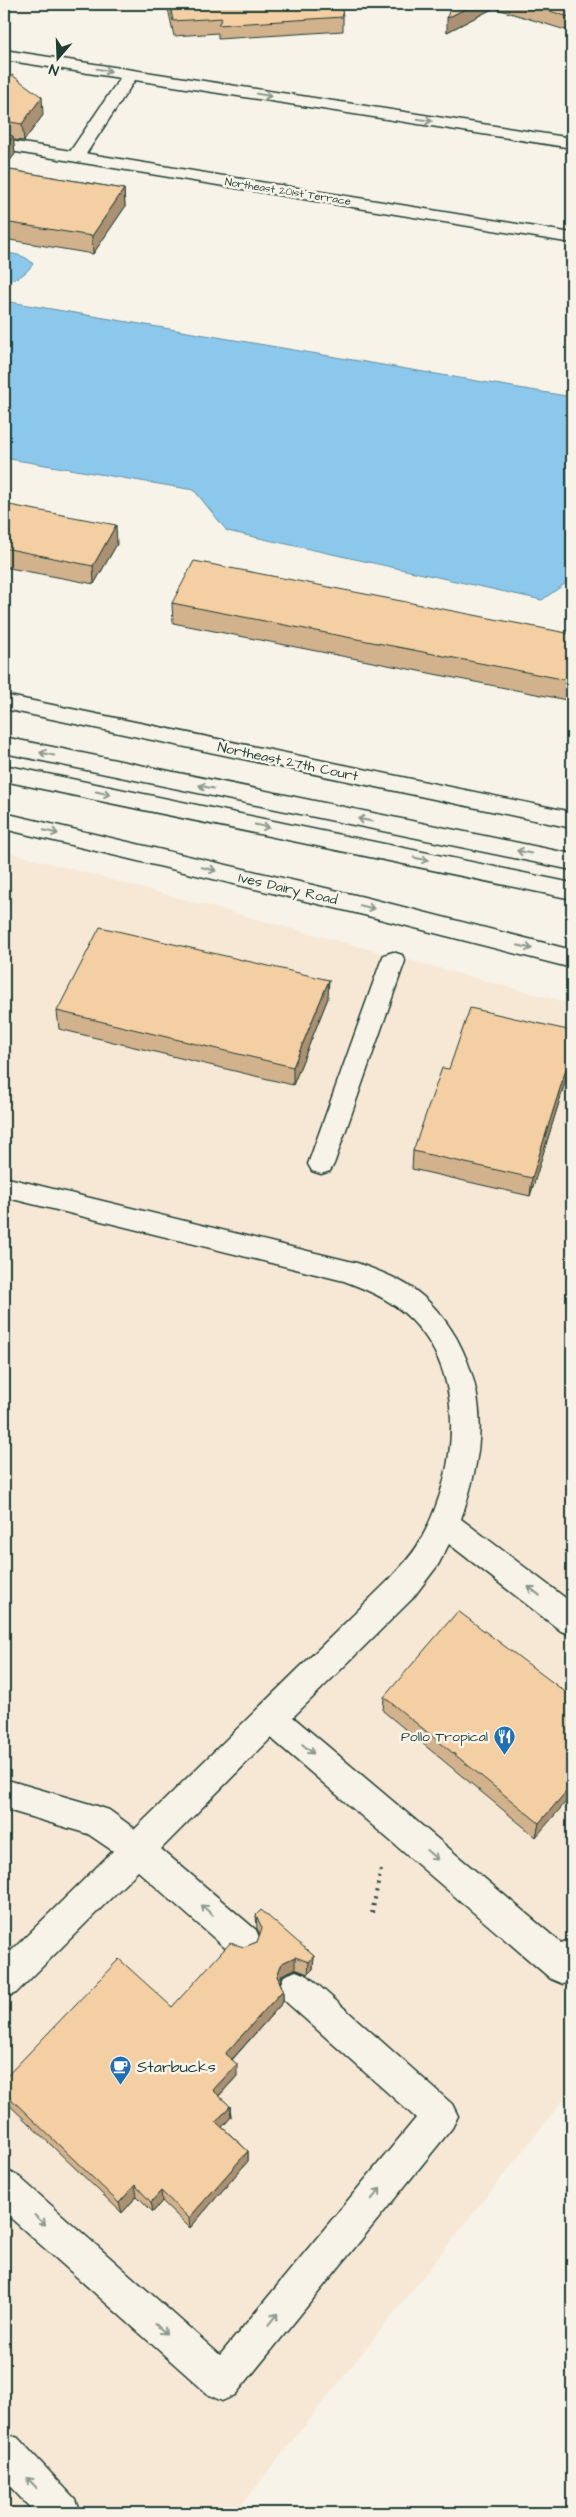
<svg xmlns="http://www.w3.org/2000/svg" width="576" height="2517" viewBox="0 0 576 2517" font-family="'Architects Daughter',sans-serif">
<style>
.built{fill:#f6e8d4}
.water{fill:#8cc8ec;stroke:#6090a2}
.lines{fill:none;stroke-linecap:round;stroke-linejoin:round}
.service-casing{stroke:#1f3d34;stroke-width:3}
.minor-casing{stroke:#1f3d34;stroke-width:3}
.tertiary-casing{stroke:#1f3d34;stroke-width:3}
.path{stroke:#1f3d34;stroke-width:4;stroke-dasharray:2 5;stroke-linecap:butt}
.service{fill:#f7f3e8;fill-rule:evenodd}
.minor{fill:#f7f3e8;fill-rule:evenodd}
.tertiary{fill:#f7f3e8;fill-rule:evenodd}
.wall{fill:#d2b28d;stroke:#1f3d34}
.shaded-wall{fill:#ab9173;stroke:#1f3d34}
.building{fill:#f4cfa4;stroke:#1f3d34}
.oneway{stroke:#8b988e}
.labels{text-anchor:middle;stroke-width:5;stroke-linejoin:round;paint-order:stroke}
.far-street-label{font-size:11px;fill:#1f3d34;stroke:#f7f3e8}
.street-label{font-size:14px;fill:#1f3d34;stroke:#f7f3e8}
.poi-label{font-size:14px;fill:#1f3d34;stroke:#f7f3e8;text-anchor:end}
.near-poi-label{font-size:16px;fill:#1f3d34;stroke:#f7f3e8;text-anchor:start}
</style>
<rect width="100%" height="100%" fill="#f7f3e8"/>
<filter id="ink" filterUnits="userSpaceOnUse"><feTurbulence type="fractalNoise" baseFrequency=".02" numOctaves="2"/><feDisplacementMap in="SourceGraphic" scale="10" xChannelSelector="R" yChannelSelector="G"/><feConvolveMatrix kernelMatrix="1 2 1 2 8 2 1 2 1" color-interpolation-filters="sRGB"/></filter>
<g filter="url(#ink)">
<polygon class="built" points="4,851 572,1004 572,2089 235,2513 4,2513"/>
<g class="water">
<path d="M 4,253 C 15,254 26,255 33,264 C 25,275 17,280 4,281 Z"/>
<polygon points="4,301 572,397 572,579 542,600 227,531 194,490 4,458"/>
</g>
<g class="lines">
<defs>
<g id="service">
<polygon points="4,50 572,138 572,148 135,80 82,160 70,160 67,156 120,78 4,60"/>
<polygon points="393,952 402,955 405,961 334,1164 330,1171 321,1174 312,1171 308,1164 381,961 384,955"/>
<path d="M 4,1177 L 357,1263 C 376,1270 395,1277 412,1288 C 431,1301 446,1320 457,1339 C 490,1401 483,1455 461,1519 L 572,1603 L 572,1635 L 561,1631 L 449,1544 L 438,1565 L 412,1599 L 293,1717 L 561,1943 L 572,1939 L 572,1980 L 563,1984 L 551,1979 L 271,1738 L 161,1849 L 256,1930 L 261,1942 L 256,1954 L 244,1958 L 232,1954 L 138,1871 L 16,1993 L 4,1998 L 4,1958 L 113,1851 L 88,1834 L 4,1809 L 4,1779 L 97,1806 L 109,1810 L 135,1829 L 390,1579 C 400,1567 413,1555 420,1541 C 460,1469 470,1363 398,1308 C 382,1296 363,1288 344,1281 L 4,1197 Z"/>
<polygon points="296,1971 308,1976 452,2104 458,2116 452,2128 235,2395 222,2401 209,2395 4,2212 4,2170 17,2175 220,2355 416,2118 284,2000 279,1988 284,1976"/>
<polygon points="4,2433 18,2438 75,2499 80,2513 35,2513 4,2480"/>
</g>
<g id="minor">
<polygon points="4,140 572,233 572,243 4,150"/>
<polygon points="4,695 572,812 572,828 4,709"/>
</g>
<g id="tertiary">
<polygon points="4,737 572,854 572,870 4,753"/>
<polygon points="4,765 572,883 572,899 4,781"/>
<polygon points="4,813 364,897 572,950 572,968 364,915 4,829"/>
</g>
</defs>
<use href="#service" class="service-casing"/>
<use href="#minor" class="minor-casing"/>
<use href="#tertiary" class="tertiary-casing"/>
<polyline class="path" points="372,1913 381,1869"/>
<use href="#service" class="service"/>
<use href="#minor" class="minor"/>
<use href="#tertiary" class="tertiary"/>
</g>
<g class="wall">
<polygon points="167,4 341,4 343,17 343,31 218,39 218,33 174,36"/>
<polygon points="451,4 572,4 572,32 494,8 447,32"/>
<polygon points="4,85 43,115 24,141 13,140 15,154 4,168"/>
<polygon points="4,169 124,189 125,207 93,254 4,239"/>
<polygon points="4,504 117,544 94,584 4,567"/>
<polygon points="172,603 572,634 572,701 173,623"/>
<polygon points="328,998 293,1085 59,1029 57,1011"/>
<polygon points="572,1031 572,1060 530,1196 412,1169 413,1151 449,1069"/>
<polygon points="384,1697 572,1697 536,1837 383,1711"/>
<polygon points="256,1915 314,1956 313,1969 308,1974 295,1969 282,1975 280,1982 283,1990 283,2002 232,2060 237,2076 219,2096 230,2106 231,2117 222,2127 248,2151 248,2161 190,2228 162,2201 153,2212 137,2196 122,2213 4,2100 4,2079 172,2007 244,1947 257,1942 260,1935 257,1928"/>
</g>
<g class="shaded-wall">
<polygon points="475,4 494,4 494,8 447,32 447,18"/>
<polygon points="42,97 43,115 24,141 22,124"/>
<polygon points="13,136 15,154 4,168 4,148"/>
<polygon points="124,189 125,207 93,254 92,236"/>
<polygon points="116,525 117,544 94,584 93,566"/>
<polygon points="329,980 328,998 293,1085 293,1067"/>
<polygon points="572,1050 572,1060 530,1196 532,1178"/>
<polygon points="572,1785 572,1795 536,1837 539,1823"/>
<polygon points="314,1956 313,1969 308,1974 309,1962"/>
<polygon points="295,1957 295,1969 282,1975 277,1989 277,1976 282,1963"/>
<polygon points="283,1990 283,2002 226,2066 225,2054"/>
<polygon points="237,2064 237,2076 214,2101 213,2090"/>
<polygon points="230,2106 231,2117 217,2133 216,2122"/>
<polygon points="248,2151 248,2161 190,2228 189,2218"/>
<polygon points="135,2185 137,2196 122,2213 119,2203"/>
<polygon points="161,2191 162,2201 153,2212 151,2202"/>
</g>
<g class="building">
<polygon points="170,4 341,4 343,17 218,25 222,18 173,21"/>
<polygon points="451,4 475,4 447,18"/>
<polygon points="528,4 572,4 572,18"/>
<polygon points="12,75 42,97 22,124 4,121 4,85"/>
<polygon points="4,134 13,136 4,148"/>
<polygon points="4,169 124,189 92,236 4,222"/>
<polygon points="4,504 116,525 93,566 4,548"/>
<polygon points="194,561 572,634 572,681 172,603"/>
<polygon points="100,927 329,980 293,1067 57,1011"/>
<polygon points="470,1008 572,1031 572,1050 532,1178 413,1151 442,1068 449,1069"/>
<polygon points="458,1611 572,1697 572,1785 539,1823 384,1697"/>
<polygon points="261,1910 314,1956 309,1962 295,1957 282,1963 277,1976 283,1990 225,2054 237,2064 213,2090 230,2106 216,2122 248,2151 189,2218 161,2191 151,2202 135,2185 119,2203 4,2092 4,2079 119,1959 172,2007 230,1943 244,1947 257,1942 262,1928 256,1915"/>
</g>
<defs><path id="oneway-shaft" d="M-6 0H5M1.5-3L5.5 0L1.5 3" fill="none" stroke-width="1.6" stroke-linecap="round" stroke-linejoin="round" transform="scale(1.25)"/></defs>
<g class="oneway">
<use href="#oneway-shaft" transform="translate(104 70) rotate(9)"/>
<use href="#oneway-shaft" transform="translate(264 95) rotate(9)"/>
<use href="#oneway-shaft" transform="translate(425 120) rotate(9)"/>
<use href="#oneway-shaft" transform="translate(47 754) rotate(-168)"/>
<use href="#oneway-shaft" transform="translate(206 787) rotate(-168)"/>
<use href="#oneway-shaft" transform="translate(103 793) rotate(12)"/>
<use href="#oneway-shaft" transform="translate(365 820) rotate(-168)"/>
<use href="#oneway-shaft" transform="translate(262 826) rotate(12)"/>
<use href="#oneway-shaft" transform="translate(51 832) rotate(13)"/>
<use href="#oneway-shaft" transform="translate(524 852) rotate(-168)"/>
<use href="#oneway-shaft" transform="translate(421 859) rotate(12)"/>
<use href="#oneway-shaft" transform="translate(209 869) rotate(13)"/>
<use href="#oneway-shaft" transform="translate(367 907) rotate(14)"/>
<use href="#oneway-shaft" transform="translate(525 947) rotate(14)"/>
<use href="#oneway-shaft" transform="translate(534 1591) rotate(-142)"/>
<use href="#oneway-shaft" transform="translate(308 1749) rotate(40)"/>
<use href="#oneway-shaft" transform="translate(432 1855) rotate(41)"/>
<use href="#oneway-shaft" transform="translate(207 1910) rotate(-139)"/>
<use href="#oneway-shaft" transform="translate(376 2194) rotate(-51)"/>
<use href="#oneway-shaft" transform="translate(40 2220) rotate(42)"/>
<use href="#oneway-shaft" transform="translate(273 2319) rotate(-51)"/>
<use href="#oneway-shaft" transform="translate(161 2329) rotate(42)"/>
<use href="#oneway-shaft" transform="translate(32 2483) rotate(-133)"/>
</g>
</g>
<defs>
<symbol id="restaurant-pin" viewBox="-11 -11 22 30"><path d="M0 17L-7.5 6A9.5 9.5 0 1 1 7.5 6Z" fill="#1f6fb2" stroke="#f7f3e8"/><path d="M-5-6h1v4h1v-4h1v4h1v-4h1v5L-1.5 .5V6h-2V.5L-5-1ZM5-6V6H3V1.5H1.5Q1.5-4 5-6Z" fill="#fff"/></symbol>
<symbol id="cafe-pin" viewBox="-11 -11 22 30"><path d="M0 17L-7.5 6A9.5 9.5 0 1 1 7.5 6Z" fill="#1f6fb2" stroke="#f7f3e8"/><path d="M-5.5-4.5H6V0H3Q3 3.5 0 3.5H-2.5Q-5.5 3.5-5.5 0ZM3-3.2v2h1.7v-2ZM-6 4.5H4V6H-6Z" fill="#fff"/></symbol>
</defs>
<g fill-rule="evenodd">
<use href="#restaurant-pin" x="492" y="1724" width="25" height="34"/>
<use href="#cafe-pin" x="108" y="2054" width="25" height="34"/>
</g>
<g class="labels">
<g class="far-street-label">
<text transform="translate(288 191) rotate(9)" y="4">Northeast 201st Terrace</text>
</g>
<g class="street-label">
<text transform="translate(288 761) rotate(12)" y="5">Northeast 27th Court</text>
<text transform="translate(288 888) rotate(13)" y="5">Ives Dairy Road</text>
</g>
<g class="poi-label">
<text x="488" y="1741">Pollo Tropical</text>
</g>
<g class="near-poi-label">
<text x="137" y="2072">Starbucks</text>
</g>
</g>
<rect width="576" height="2517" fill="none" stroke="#f7f3e8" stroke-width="20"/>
<rect x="10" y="10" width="556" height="2497" fill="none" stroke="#1f3d34" stroke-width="2" filter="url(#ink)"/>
<g transform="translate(58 58) rotate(199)" stroke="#f7f3e8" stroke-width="4" paint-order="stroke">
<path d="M0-4L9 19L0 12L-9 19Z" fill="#1f3d34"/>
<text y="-8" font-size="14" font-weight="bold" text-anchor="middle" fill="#1f3d34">N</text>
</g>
</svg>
